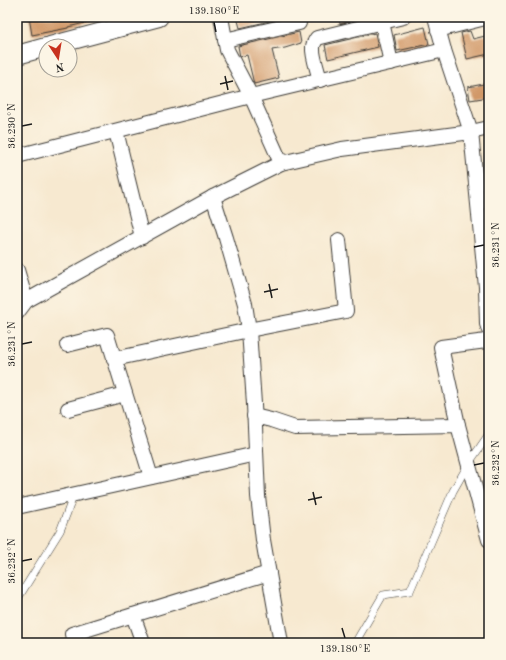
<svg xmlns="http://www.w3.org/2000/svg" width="506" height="660" viewBox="0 0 506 660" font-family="'Old Standard TT',serif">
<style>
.building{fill:#d19868}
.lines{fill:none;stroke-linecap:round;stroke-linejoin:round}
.service-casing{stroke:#3d3b37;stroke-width:8}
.minor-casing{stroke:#3d3b37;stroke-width:16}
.tertiary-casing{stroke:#3d3b37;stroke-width:20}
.service{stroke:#fff;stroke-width:7}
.minor{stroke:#fff;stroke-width:14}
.tertiary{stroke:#fff;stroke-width:18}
.ticks{fill:none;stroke:#1c1c1c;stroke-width:1.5}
.neatline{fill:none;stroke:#1c1c1c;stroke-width:1.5}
.ticks-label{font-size:10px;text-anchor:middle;fill:#1c1c1c}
</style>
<rect width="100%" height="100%" fill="#fcf5e5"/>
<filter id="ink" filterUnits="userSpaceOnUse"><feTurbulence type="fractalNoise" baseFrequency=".025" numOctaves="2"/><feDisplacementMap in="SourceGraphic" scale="8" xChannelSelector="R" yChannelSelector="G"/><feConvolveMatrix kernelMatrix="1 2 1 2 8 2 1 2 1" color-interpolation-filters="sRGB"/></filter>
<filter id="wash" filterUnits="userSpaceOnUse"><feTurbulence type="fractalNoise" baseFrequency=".012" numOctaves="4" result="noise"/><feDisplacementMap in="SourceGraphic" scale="16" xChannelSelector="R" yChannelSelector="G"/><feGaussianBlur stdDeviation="0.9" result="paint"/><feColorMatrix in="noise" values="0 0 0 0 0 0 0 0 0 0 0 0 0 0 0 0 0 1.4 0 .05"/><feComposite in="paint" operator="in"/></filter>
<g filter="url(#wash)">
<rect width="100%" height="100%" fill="#f7e9d0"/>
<g id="blocks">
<g class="building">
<polygon points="29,17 92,17 93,21 68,27 68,28 32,35"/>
<polygon points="237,17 287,17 240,28"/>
<polygon points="339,17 367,17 340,24"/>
<polygon points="425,27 429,44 397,51 394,35"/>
<polygon points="470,31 473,39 489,35 489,54 467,59 461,33"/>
<polygon points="299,32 301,43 285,48 272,50 279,78 254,84 247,55 240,57 238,46"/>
<polygon points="375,33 378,47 328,59 325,45"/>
<polygon points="489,83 489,97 470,100 468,87"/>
</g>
</g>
</g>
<g filter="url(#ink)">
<use href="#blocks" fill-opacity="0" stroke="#3d3b37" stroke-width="1"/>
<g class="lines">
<defs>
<g id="service">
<polyline points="17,600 60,531 67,513 74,494"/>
<polyline points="355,643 383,595 410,591 453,491 469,463 489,434"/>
</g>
<g id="minor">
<polyline points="221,17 227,50 251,96 281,163"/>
<polyline points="435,17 444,50 471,132 486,287 487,324 489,330"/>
<polyline points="382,22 391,63"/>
<polyline points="438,30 489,17"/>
<polyline points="225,40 299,23"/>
<path d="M 320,80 C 318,71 312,56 313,47 C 313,44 315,41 317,38 L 403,17"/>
<polyline points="116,131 142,237"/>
<polyline points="17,156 251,96 444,50"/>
<polyline points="213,197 226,238 245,304 249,330 254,404 258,496 263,540 281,643"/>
<polyline points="17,270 26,301"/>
<polyline points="17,313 26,301 213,197 281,163 342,149 471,132 489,128"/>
<polyline points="67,345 107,335 151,477"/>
<polyline points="114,359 249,330 346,311 339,240"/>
<polyline points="68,409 125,394"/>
<polyline points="254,416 271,420 295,428 458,425 489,540"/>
<polyline points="458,425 441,347 486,341 489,339"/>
<polyline points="17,507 256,454"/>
<polyline points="133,615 143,643"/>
<polyline points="74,643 72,634 269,573"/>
</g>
<g id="tertiary">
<polyline points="50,46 159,17"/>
<polyline points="17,55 46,47"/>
</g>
</defs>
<use href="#service" class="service-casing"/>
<use href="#minor" class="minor-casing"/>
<use href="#tertiary" class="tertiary-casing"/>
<use href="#service" class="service"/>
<use href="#minor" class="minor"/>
<use href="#tertiary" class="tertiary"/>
</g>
</g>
<path class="ticks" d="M 214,22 L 216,32M 225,76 L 228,90M 220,84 L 233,81M 22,126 L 32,124M 474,247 L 484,245M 269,284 L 272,298M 264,292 L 278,289M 22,344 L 32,342M 474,465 L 484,463M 313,492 L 316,505M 308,500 L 322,497M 22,561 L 32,559M 342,628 L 345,638"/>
<rect width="506" height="660" fill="none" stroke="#fcf5e5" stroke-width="44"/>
<g transform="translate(58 58) rotate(168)"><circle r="19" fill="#fcf5e5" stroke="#a29e95"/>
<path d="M0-3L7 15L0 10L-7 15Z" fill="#c8321e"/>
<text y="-6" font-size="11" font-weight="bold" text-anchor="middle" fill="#1c1c1c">N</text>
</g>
<rect x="22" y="22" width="462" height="616" class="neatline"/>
<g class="ticks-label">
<text x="214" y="14">139.180°E</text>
<text transform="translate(11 126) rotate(-90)" y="4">36.230°N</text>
<text transform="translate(495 245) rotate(-90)" y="4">36.231°N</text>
<text transform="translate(11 344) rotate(-90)" y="4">36.231°N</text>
<text transform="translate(495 463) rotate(-90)" y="4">36.232°N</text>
<text transform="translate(11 561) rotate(-90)" y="4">36.232°N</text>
<text x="345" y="652">139.180°E</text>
</g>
</svg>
